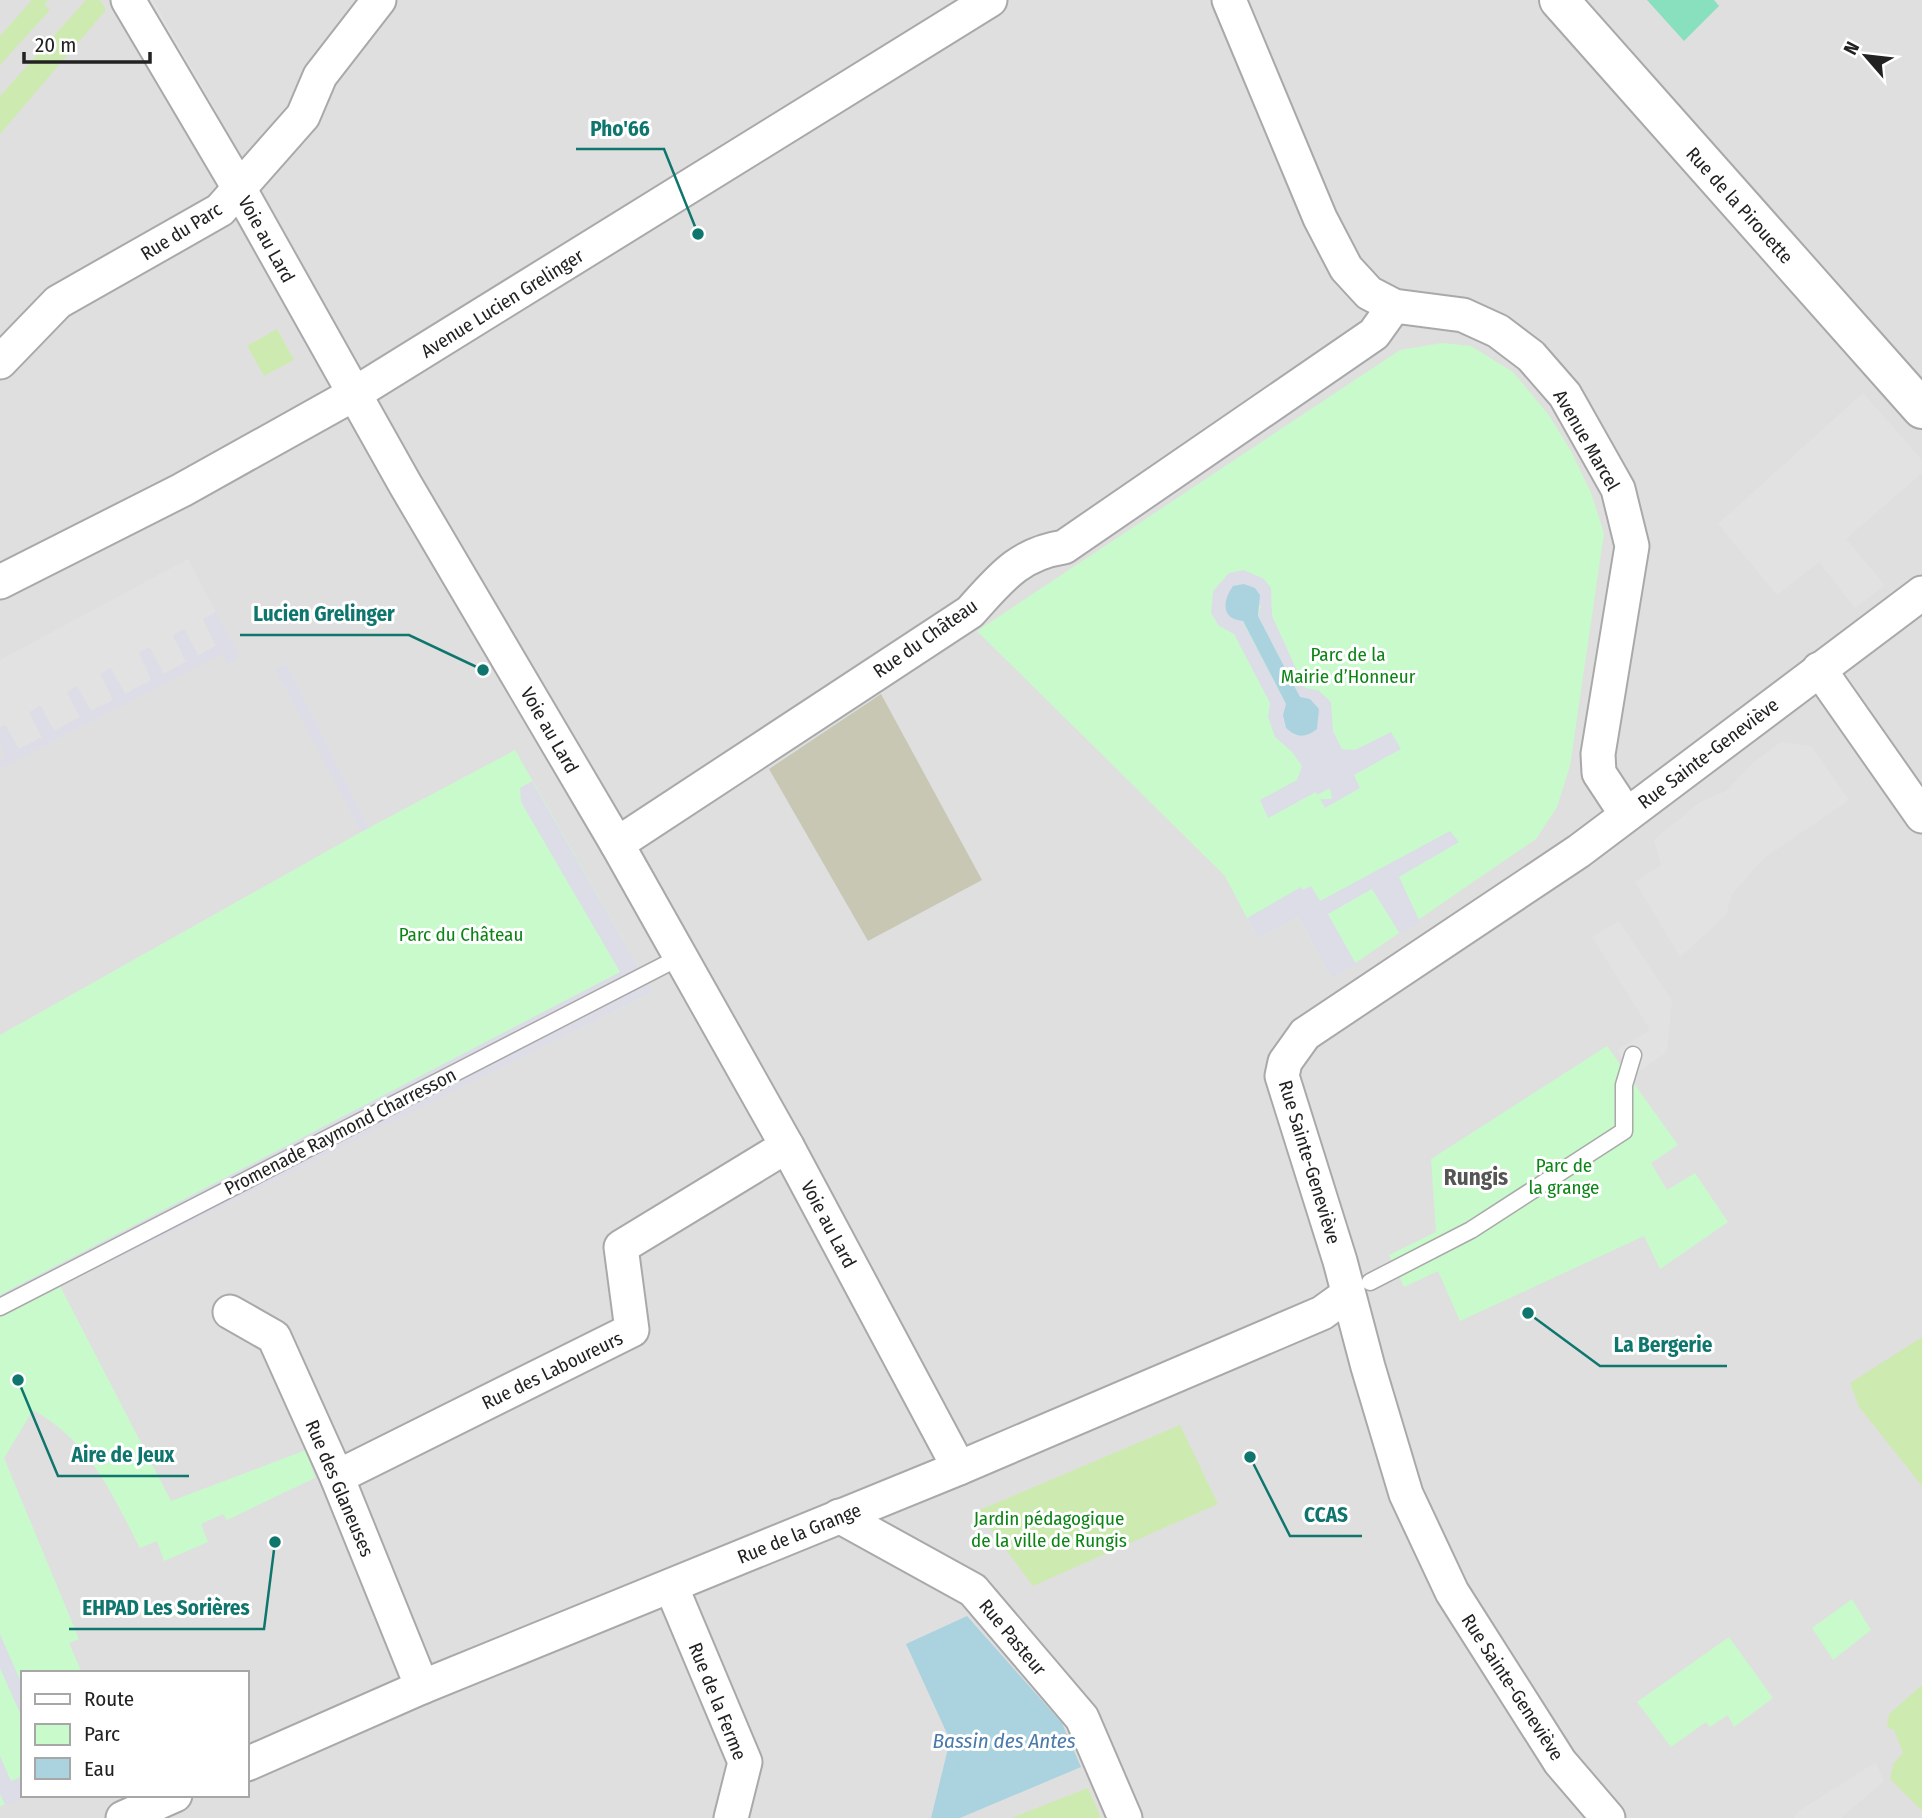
<svg xmlns="http://www.w3.org/2000/svg" width="1922" height="1818" viewBox="0 0 1922 1818" font-family="'Fira Sans Condensed',sans-serif">
<style>
.residential{fill:#e0dfdf;fill-rule:evenodd}
.construction{fill:#c7c7b4}
.grass{fill:#cdebb0}
.park{fill:#c8facc}
.pitch{fill:#88e0be}
.parking{fill:#e2e2e2}
.plaza{fill:#dddde8;fill-rule:evenodd}
.water{fill:#aad3df}
.lines{fill:none;stroke-linecap:round;stroke-linejoin:round}
.service-casing{stroke:#a9a9a9;stroke-width:19}
.minor-casing{stroke:#a9a9a9;stroke-width:37}
.tertiary-casing{stroke:#a9a9a9;stroke-width:42}
.service{stroke:#fff;stroke-width:16}
.minor{stroke:#fff;stroke-width:33}
.tertiary{stroke:#fff;stroke-width:38}
.labels{text-anchor:middle;stroke-width:6;stroke-linejoin:round;paint-order:stroke}
.street-label{font-size:19px;fill:#222;stroke:#fff}
.park-label{font-size:19px;fill:#0c8416;stroke:#fff}
.water-label{font-size:21px;font-style:italic;fill:#4a7aab;stroke:#fff}
.quarter-label{font-size:23px;font-weight:bold;fill:#555;stroke:#fff}
.leader{fill:none;stroke:#0f766e;stroke-width:2.5}
.callout-dot{fill:#0f766e;stroke:#fff;stroke-width:2.5}
.callout-label{font-size:21px;text-anchor:middle;font-weight:bold;fill:#0f766e;stroke:#fff;stroke-width:6;stroke-linejoin:round;paint-order:stroke}
</style>
<rect width="100%" height="100%" fill="#f2efe9"/>
<path class="residential" d="M 0,0 L 1922,0 L 1922,1818 L 0,1818 ZM 23,1673 L 247,1673 L 247,1795 L 23,1795 Z"/>
<polygon class="construction" points="881,694 982,880 868,941 769,769"/>
<g class="grass">
<polygon points="32,0 48,0 44,5 50,10 0,65 0,36"/>
<polygon points="86,0 100,0 106,10 0,134 0,96"/>
<polygon points="277,329 294,360 264,376 247,346"/>
<polygon points="1922,1337 1922,1486 1859,1407 1850,1383"/>
<polygon points="1180,1425 1218,1504 1033,1586 977,1511"/>
<polygon points="1922,1685 1922,1811 1890,1779 1893,1764 1903,1753 1894,1730 1887,1727 1889,1714"/>
<polygon points="1088,1788 1101,1818 1011,1818"/>
</g>
<g class="park">
<polygon points="1442,343 1471,346 1513,372 1548,414 1570,449 1591,493 1604,533 1570,766 1557,807 1536,839 1332,979 1298,917 1258,939 1225,876 977,631 1400,350"/>
<path d="M 515,750 L 653,992 L 60,1286 L 171,1501 L 306,1450 L 315,1478 L 227,1520 L 223,1514 L 201,1524 L 208,1542 L 164,1561 L 157,1541 L 140,1548 C 111,1492 90,1442 33,1410 L 4,1458 L 79,1639 L 69,1643 L 82,1673 L 23,1673 L 23,1795 L 35,1795 L 0,1806 L 0,1035 L 361,832 Z"/>
<polygon points="1607,1046 1678,1145 1651,1163 1667,1190 1695,1173 1728,1222 1660,1269 1644,1236 1460,1321 1438,1271 1404,1287 1389,1255 1436,1232 1431,1159"/>
<polygon points="1852,1599 1871,1630 1833,1660 1812,1628"/>
<polygon points="1729,1637 1773,1698 1734,1727 1728,1715 1710,1727 1706,1722 1671,1747 1637,1702"/>
</g>
<polygon class="pitch" points="1647,0 1714,0 1719,6 1684,41"/>
<g class="parking">
<polygon points="138,0 153,0 217,112 206,119"/>
<polygon points="1863,393 1922,460 1922,473 1846,539 1885,585 1855,608 1819,562 1777,595 1718,524"/>
<polygon points="188,559 216,612 203,619 216,646 198,655 185,629 173,635 186,662 164,674 149,647 152,680 125,694 110,668 101,674 114,700 91,711 77,687 81,717 53,731 40,706 29,713 43,737 18,749 6,725 0,728 0,660"/>
<polygon points="1781,742 1811,746 1849,800 1763,859 1732,894 1726,915 1680,957 1635,882 1661,865 1654,840 1700,802 1726,791 1754,762"/>
<polygon points="1619,921 1672,1000 1667,1052 1632,1076 1617,1050 1650,1030 1592,937"/>
<polygon points="1876,1762 1884,1781 1841,1818 1794,1818 1797,1812"/>
</g>
<g class="plaza">
<path d="M 1244,570 L 1264,579 L 1271,588 L 1272,616 L 1305,688 L 1318,690 L 1331,702 L 1333,731 L 1342,749 L 1355,750 L 1391,732 L 1401,749 L 1354,775 L 1360,788 L 1325,808 L 1320,799 L 1332,799 L 1330,788 L 1317,795 L 1316,792 L 1268,818 L 1260,800 L 1297,780 L 1302,766 L 1292,752 L 1275,737 L 1268,717 L 1270,703 L 1234,634 L 1219,626 L 1211,613 L 1213,591 L 1229,573 ZM 1261,605 L 1258,616 L 1300,698 L 1296,735 L 1286,728 L 1286,704 L 1242,620 Z"/>
<polygon points="216,612 240,657 228,665 222,654 0,769 0,759 5,756 0,746 0,728 5,725 19,749 42,737 29,712 41,706 54,731 80,717 67,692 77,686 91,711 113,700 100,674 111,668 125,694 151,680 139,653 149,647 164,674 186,662 173,635 184,629 198,655 216,646 203,619"/>
<polygon points="287,664 369,828 361,832 275,669"/>
<polygon points="532,781 653,992 0,1317 0,1295 620,972 521,802 520,788"/>
<polygon points="1450,831 1459,842 1399,877 1420,922 1400,934 1372,889 1328,914 1356,964 1332,979 1298,917 1258,939 1247,918 1301,887 1303,890 1311,886 1320,901"/>
<polygon points="0,1634 23,1687 23,1720 0,1668"/>
<polygon points="0,1756 11,1781 23,1776 23,1795 35,1795 5,1805 0,1794"/>
</g>
<g class="water">
<path d="M 1244,584 L 1255,588 L 1260,595 L 1258,616 L 1300,697 L 1310,699 L 1319,709 L 1317,729 C 1305,738 1297,738 1286,728 L 1283,715 L 1286,704 L 1243,621 C 1220,619 1223,600 1233,586 Z"/>
<polygon points="967,1616 1062,1723 1081,1767 960,1818 931,1818 950,1740 906,1644"/>
</g>
<g class="lines">
<defs>
<g id="service">
<polyline points="1370,1282 1471,1230 1624,1131 1624,1085 1633,1055"/>
<polyline points="0,1307 680,957"/>
</g>
<g id="minor">
<polyline points="128,0 239,188 405,484 617,844 787,1146 959,1468"/>
<polyline points="1229,0 1320,218 1346,268 1369,293 1394,306 1463,315 1498,331 1531,356 1565,395 1618,489 1632,546 1598,754 1599,773 1626,814"/>
<polyline points="0,362 58,302 220,210 303,116 320,76 379,0"/>
<polyline points="0,582 182,490 354,394 990,0"/>
<polyline points="1819,669 1922,816"/>
<path d="M 617,844 L 970,612 C 1000,579 1018,554 1064,547 L 1374,334 L 1394,306"/>
<polyline points="230,1312 274,1337 337,1477 422,1687"/>
<polyline points="337,1477 632,1330 621,1247 787,1146"/>
<polyline points="839,1516 973,1590 1082,1718 1125,1818"/>
<polyline points="671,1586 745,1762 731,1818"/>
<polyline points="247,1764 422,1687 959,1468 1322,1313 1347,1295"/>
<polyline points="123,1818 175,1795"/>
<polyline points="1608,1818 1560,1762 1452,1592 1406,1494 1368,1367 1340,1261 1282,1076 1285,1062 1305,1034 1579,851 1922,593"/>
</g>
<polyline id="tertiary" points="1559,0 1922,409"/>
</defs>
<use href="#service" class="service-casing"/>
<use href="#minor" class="minor-casing"/>
<use href="#tertiary" class="tertiary-casing"/>
<use href="#service" class="service"/>
<use href="#minor" class="minor"/>
<use href="#tertiary" class="tertiary"/>
</g>
<g class="labels">
<g class="street-label">
<text transform="translate(1740 205) rotate(48)" y="7">Rue de la Pirouette</text>
<text transform="translate(181 231) rotate(-32)" y="7">Rue du Parc</text>
<text transform="translate(267 239) rotate(61)" y="7">Voie au Lard</text>
<text transform="translate(502 303) rotate(-32)" y="7">Avenue Lucien Grelinger</text>
<text transform="translate(1587 440) rotate(60)" y="7">Avenue Marcel</text>
<text transform="translate(925 638) rotate(-35)" y="7">Rue du Château</text>
<text transform="translate(550 730) rotate(60)" y="7">Voie au Lard</text>
<text transform="translate(1708 753) rotate(-37)" y="7">Rue Sainte-Geneviève</text>
<text transform="translate(340 1131) rotate(-27)" y="7">Promenade Raymond Charresson</text>
<text transform="translate(1310 1162) rotate(73)" y="7">Rue Sainte-Geneviève</text>
<text transform="translate(829 1224) rotate(62)" y="7">Voie au Lard</text>
<text transform="translate(552 1370) rotate(-26)" y="7">Rue des Laboureurs</text>
<text transform="translate(340 1488) rotate(67)" y="7">Rue des Glaneuses</text>
<text transform="translate(799 1533) rotate(-22)" y="7">Rue de la Grange</text>
<text transform="translate(1013 1637) rotate(50)" y="7">Rue Pasteur</text>
<text transform="translate(1513 1687) rotate(57)" y="7">Rue Sainte-Geneviève</text>
<text transform="translate(718 1701) rotate(68)" y="7">Rue de la Ferme</text>
</g>
<g class="park-label">
<text x="1348" y="661">Parc de la<tspan x="1348" dy="22">Mairie d’Honneur</tspan></text>
<text x="461" y="941">Parc du Château</text>
<text x="1564" y="1172">Parc de<tspan x="1564" dy="22">la grange</tspan></text>
<text x="1049" y="1525">Jardin pédagogique<tspan x="1049" dy="22">de la ville de Rungis</tspan></text>
</g>
<g class="water-label">
<text x="1004" y="1748">Bassin des Antes</text>
</g>
<g class="quarter-label">
<text x="1476" y="1185">Rungis</text>
</g>
</g>
<path class="leader" d="M698 234L664 149H576M483 670L409 635H240M1528 1313L1600 1366H1727M18 1380L58 1476H189M1250 1457L1290 1536H1362M275 1542L264 1629H69"/>
<g class="callout-dot">
<circle cx="698" cy="234" r="7"/>
<circle cx="483" cy="670" r="7"/>
<circle cx="1528" cy="1313" r="7"/>
<circle cx="18" cy="1380" r="7"/>
<circle cx="1250" cy="1457" r="7"/>
<circle cx="275" cy="1542" r="7"/>
</g>
<g class="callout-label">
<text x="620" y="136">Pho'66</text>
<text x="324" y="621">Lucien Grelinger</text>
<text x="1663" y="1352">La Bergerie</text>
<text x="123" y="1462">Aire de Jeux</text>
<text x="1326" y="1522">CCAS</text>
<text x="166" y="1615">EHPAD Les Sorières</text>
</g>
<rect x="21" y="1671" width="228" height="126" fill="#ffffff" stroke="#a7a7a7" stroke-width="2"/>
<rect x="35" y="1694" width="35" height="10" fill="#ffffff" stroke="#a7a7a7" stroke-width="2"/>
<text x="84" y="1706" font-size="21" fill="#222222">Route</text>
<rect x="35" y="1724" width="35" height="21" fill="#c8facc" stroke="#a7a7a7" stroke-width="2"/>
<text x="84" y="1741" font-size="21" fill="#222222">Parc</text>
<rect x="35" y="1758" width="35" height="21" fill="#aad3df" stroke="#a7a7a7" stroke-width="2"/>
<text x="84" y="1776" font-size="21" fill="#222222">Eau</text>
<g transform="translate(1866 56) rotate(298)" stroke="#ffffff" stroke-width="5" paint-order="stroke">
<path d="M0-5L12 26L0 18L-12 26Z" fill="#222222"/>
<text y="-10" font-size="19" font-weight="bold" text-anchor="middle" fill="#222222">N</text>
</g>
<path d="M24 52v10h126v-10" fill="none" stroke="#222222" stroke-width="3.5"/>
<text x="35" y="52" font-size="21" fill="#222222" stroke="#ffffff" stroke-width="5" paint-order="stroke">20 m</text>
</svg>
